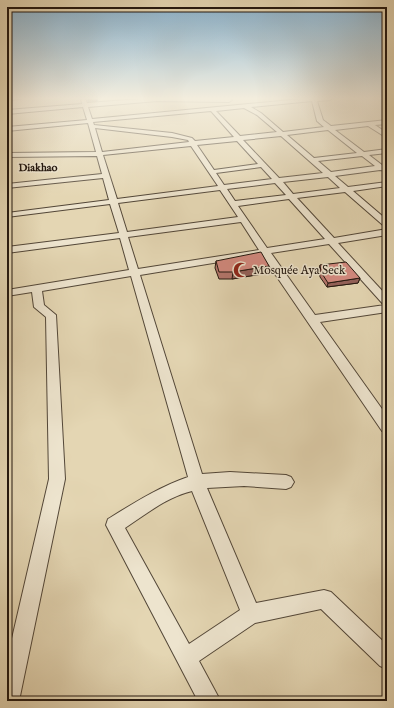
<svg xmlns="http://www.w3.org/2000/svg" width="394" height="708" viewBox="0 0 394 708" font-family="'IM FELL English',serif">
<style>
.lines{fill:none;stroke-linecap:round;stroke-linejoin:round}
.minor-casing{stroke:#534738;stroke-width:2}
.minor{fill:#ede4ce;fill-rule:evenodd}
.wall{fill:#b6776e;stroke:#23170f}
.shaded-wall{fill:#94615a;stroke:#23170f}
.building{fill:#d48a80;stroke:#23170f}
.labels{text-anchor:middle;stroke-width:3;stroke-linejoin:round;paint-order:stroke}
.far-neighbourhood-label{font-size:11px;font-weight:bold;fill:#23170f;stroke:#ede4ce}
.poi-label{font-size:12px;fill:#23170f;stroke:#ede4ce;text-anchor:start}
</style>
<rect width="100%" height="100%" fill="#e4d6b3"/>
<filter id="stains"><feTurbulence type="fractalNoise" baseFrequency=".005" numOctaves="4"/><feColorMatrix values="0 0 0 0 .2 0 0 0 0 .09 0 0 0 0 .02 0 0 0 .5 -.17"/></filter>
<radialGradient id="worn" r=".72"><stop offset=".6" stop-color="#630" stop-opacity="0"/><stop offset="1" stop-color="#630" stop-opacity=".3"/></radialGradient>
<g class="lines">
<defs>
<g id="minor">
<polygon points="7,98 23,98 7,101"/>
<path d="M 81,98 L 85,98 L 87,103 L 154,98 L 229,98 L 232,100 L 229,102 L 157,101 L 88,107 L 92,119 L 312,98 L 332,98 L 330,100 L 317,101 L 323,120 L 331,126 L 387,120 L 387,124 L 375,125 L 387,133 L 387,138 L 368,126 L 335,130 L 364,152 L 387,149 L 387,153 L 369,155 L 382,165 L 387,165 L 386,171 L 380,170 L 335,176 L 348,187 L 387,182 L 387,186 L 353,191 L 387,220 L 387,227 L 384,226 L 345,192 L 297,198 L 334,238 L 387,229 L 387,235 L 338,243 L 387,296 L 387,312 L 320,322 L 387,416 L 387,433 L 382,431 L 262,255 L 140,275 L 202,474 L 230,472 L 286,475 L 291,477 L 294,482 L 291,487 L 286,489 L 244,486 L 207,488 L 256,603 L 324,590 L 331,592 L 387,645 L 387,669 L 380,666 L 321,609 L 255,623 L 199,661 L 220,700 L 196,701 L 197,699 L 106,525 L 108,519 C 134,503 159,487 188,477 L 131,276 L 42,291 L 44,305 L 56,315 L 65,479 L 19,701 L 7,701 L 7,660 L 49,479 L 46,317 L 34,307 L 32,292 L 7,296 L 7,290 L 129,270 L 120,238 L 7,253 L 7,247 L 119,233 L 110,204 L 7,217 L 7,213 L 109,200 L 103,178 L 7,188 L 7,184 L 102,174 L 97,156 L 7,157 L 7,153 L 96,152 L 88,123 L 7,131 L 7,127 L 87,120 L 83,107 L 7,114 L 7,110 L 82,104 ZM 312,101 L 317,121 L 324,127 L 283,132 L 261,113 L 251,107 ZM 244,108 L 257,115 L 277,132 L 240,136 L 216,111 ZM 211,111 L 234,137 L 195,141 L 192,138 L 172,133 L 94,125 L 93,122 ZM 95,128 L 172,137 L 188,140 L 189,142 L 102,152 ZM 328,130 L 357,153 L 314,158 L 287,135 ZM 281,136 L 323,173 L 279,178 L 243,140 ZM 237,141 L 258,164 L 214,170 L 197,145 ZM 191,146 L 218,186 L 117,199 L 103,155 ZM 362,156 L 375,166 L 331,172 L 318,161 ZM 261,167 L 272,179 L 224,185 L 216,173 ZM 328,177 L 340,188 L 293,194 L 283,182 ZM 275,183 L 286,195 L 235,201 L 227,189 ZM 220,190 L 238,217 L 127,232 L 118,203 ZM 289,199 L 325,239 L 267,248 L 238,206 ZM 241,222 L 259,250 L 138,269 L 128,237 ZM 329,244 L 383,304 L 385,305 L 315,315 L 271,253 ZM 192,491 L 240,610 L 189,644 L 125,528 C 146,514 167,497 192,491 Z"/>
<polygon points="381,98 387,99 387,103"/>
</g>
</defs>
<use href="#minor" class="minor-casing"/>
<use href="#minor" class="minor"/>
</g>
<g class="wall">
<polygon points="216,261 268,273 232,279 219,279 215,268"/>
<polygon points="320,265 360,278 358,283 327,287 320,277 319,270"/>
</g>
<g class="shaded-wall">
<polygon points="97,98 97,101 88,101 88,99"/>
<polygon points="269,266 268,273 232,279 233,272"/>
<polygon points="360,278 358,283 327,287 328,283"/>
</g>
<g class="building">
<polygon points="87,98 97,98 88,99"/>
<polygon points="261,252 269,266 233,272 219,272 216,261"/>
<polygon points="346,262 360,278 328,283 321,272 320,265"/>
</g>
<linearGradient id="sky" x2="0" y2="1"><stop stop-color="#88b5d4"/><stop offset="0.5" stop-color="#f3eddd"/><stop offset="1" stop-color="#f3eddd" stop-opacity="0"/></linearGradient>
<rect width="394" height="197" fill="url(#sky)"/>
<defs>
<symbol id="mosque-bare" viewBox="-9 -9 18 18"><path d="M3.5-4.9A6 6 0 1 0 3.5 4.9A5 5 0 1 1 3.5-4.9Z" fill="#8f2418" stroke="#ede4ce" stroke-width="2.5" paint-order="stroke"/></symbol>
</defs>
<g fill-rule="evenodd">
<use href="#mosque-bare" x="230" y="259" width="22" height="22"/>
</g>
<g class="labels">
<g class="far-neighbourhood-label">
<text x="38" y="171">Diakhao</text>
</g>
<g class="poi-label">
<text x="253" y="274">Mosquée Aya Seck</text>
</g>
</g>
<rect width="394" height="708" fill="none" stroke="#e4d6b3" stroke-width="24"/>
<rect x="8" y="8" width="378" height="692" fill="none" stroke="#23170f" stroke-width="2"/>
<rect x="12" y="12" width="370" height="684" fill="none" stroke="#23170f"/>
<rect width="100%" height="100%" filter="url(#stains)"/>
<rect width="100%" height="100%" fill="url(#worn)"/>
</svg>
